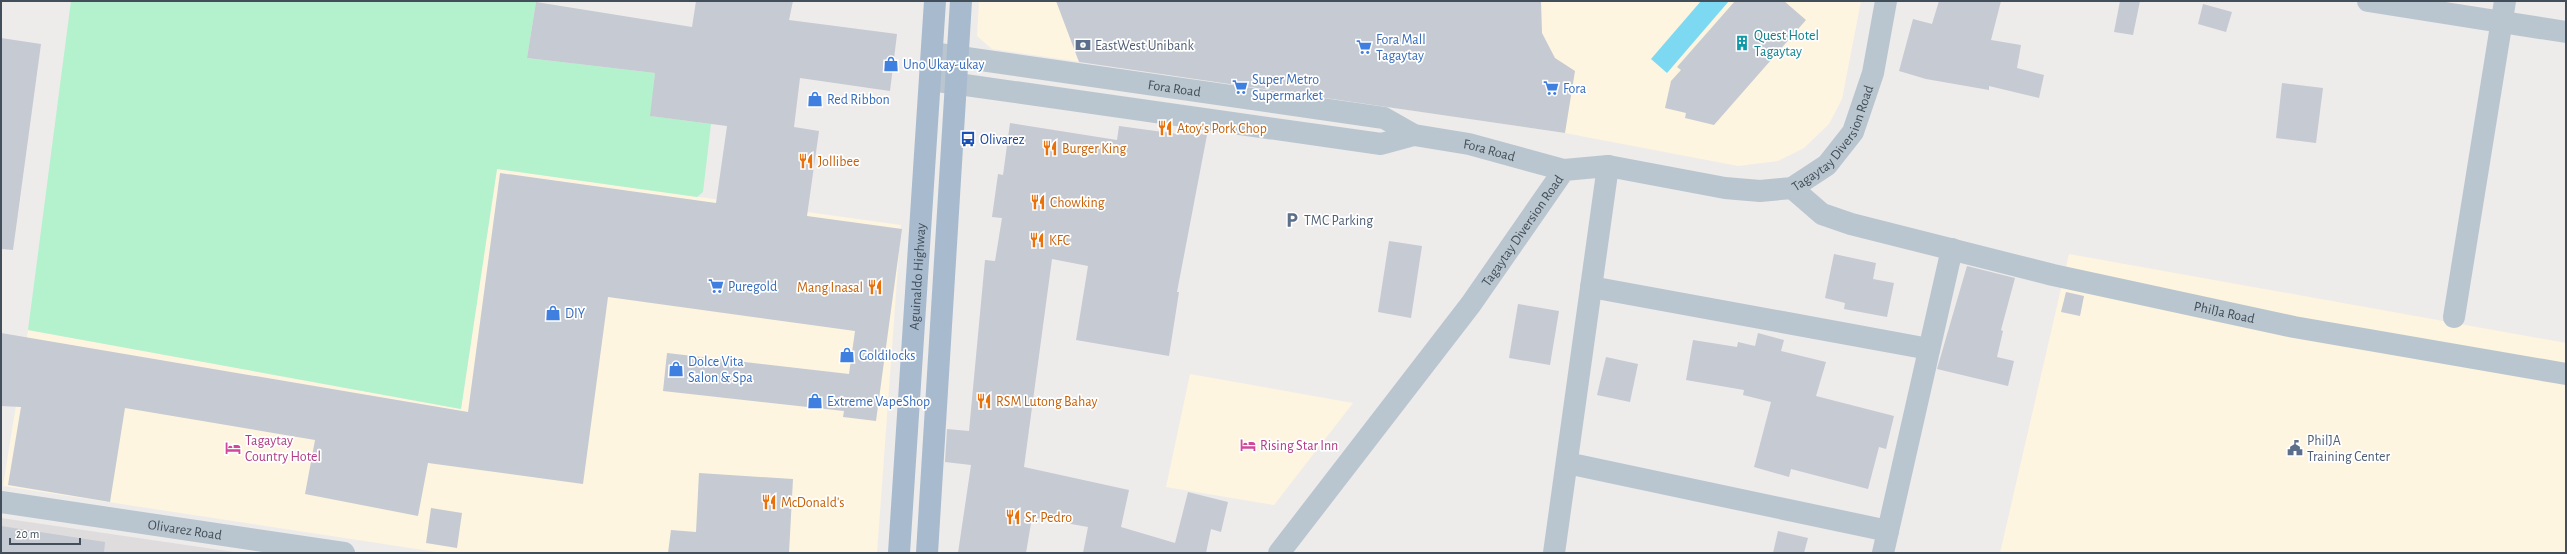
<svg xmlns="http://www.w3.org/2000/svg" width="2567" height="554" viewBox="0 0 2567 554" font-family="'Alegreya Sans',sans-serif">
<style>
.commercial{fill:#fdf5e0}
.education{fill:#dfdcdd}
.green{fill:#b3f2cc}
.water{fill:#7dd9f2}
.building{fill:#c6cad2}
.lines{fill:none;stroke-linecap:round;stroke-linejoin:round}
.minor{stroke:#bac6cf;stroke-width:22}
.tertiary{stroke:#bac6cf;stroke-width:22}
.primary{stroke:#a8bacd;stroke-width:22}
.labels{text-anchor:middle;stroke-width:3.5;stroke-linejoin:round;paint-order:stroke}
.culture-label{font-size:14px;fill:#0d838f;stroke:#fff;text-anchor:start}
.shop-label{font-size:14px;fill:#366cbe;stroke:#fff;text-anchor:start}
.service-label{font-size:14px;fill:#4e5e75;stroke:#fff;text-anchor:start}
.street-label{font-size:14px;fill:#424e5a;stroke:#fff}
.food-label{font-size:14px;fill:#c56008;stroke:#fff;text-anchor:start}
.transit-label{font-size:14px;fill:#164399;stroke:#fff;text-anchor:start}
.hotel-label{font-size:14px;fill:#b23c85;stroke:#fff;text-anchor:start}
</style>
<rect width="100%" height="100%" fill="#eeebeb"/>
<g class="commercial">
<polygon points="979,1 1861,1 1842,99 1829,124 1804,148 1778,161 1738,166 1565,133 992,49 977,36"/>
<polygon points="497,169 901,225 877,553 443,553 3,486 28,330 461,409"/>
<polygon points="2069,254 2566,343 2566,553 2000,553"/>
<polygon points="1190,374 1353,403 1274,505 1166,487"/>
</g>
<polygon class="education" points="1,518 241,553 1,553"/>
<polygon class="green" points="71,1 536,2 527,58 655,73 651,116 711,124 703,192 697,197 497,169 461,409 28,330"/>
<polygon class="water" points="1701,1 1729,1 1667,73 1651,59"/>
<g class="building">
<polygon points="696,1 793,1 789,20 897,34 890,91 800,78 794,127 819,131 807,216 902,229 876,421 843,417 844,411 663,391 667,353 849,374 855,331 608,297 583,484 428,463 418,516 305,494 315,440 125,408 110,502 8,485 21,407 1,406 1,333 468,412 500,173 716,203 727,126 650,116 655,73 527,58 536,2 692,27"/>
<polygon points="1056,1 1541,1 1542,33 1555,58 1575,71 1565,133 1079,62"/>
<polygon points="1735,1 1784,1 1806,20 1714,125 1685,118 1686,113 1665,108 1671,81 1681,70 1677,67"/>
<polygon points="1939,1 2001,1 1991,40 2021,45 2017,68 2044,75 2039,98 1989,86 1989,90 1926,79 1899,71 1913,19 1932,24"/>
<polygon points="2120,1 2140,1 2133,35 2114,32"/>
<polygon points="2203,4 2232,12 2226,32 2198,24"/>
<polygon points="1,38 41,44 13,250 1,249"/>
<polygon points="2282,83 2323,88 2316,143 2276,138"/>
<polygon points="1010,123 1117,140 1119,126 1185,135 1185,132 1207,135 1177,292 1179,292 1169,356 1076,340 1088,266 1052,259 1024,467 1129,490 1121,527 1175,543 1188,492 1228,502 1221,532 1211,529 1206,553 1083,553 1088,527 1032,517 1026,553 958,553 971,465 945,462 947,429 969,431 985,260 995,261 1002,218 992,217 998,174 1003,175"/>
<polygon points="1389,241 1422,246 1411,318 1378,312"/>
<polygon points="1834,254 1876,263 1873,279 1894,283 1887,317 1844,309 1845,303 1825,298"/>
<polygon points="1967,266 2015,278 2001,330 2003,331 1997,357 2014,361 2008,386 1937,369"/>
<polygon points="2066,292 2084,296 2080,316 2061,312"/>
<polygon points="1518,304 1559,311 1550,365 1509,358"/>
<polygon points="1758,333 1784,340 1781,351 1826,362 1816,396 1894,416 1886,449 1879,447 1868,489 1791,469 1789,477 1754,467 1771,402 1743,395 1744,390 1686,380 1693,340 1737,347 1738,342 1755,346"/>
<polygon points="1606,357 1638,364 1630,402 1597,395"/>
<polygon points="699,473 793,479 789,553 668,553 671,530 696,532"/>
<polygon points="431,508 462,513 457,548 426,543"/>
<polygon points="1,526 105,542 104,553 1,553"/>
<polygon points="1778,531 1808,538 1804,553 1773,553"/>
</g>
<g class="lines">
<g class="minor">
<polyline points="2368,1 2566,32"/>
<path id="s1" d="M 932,53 L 1384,118 L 1414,135 L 1469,144 L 1564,170"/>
<polyline points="930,80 1381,144 1414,135"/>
<path id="s2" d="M 1792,188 L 1822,214 L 1851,224 L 2053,275 L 2294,327 L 2566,374"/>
<polyline points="1591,287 1929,349"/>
<polyline points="2454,317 2505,1"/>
<polyline points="1567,463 1888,531"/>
<polyline points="1554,553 1608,166"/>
<polyline points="1883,553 1952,249"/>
</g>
<g class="tertiary">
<path id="s3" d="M 1,502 L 344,553"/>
<path id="s4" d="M 1279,553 L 1471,304 L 1564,170 L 1608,166 L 1725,188 L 1760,191 L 1792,188 L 1827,165 L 1853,132 L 1873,73 L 1886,1"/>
</g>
<g class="primary">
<path id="s5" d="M 899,553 L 935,1"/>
<polyline points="927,553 961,1"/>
</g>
</g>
<defs>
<symbol id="building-bare" viewBox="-9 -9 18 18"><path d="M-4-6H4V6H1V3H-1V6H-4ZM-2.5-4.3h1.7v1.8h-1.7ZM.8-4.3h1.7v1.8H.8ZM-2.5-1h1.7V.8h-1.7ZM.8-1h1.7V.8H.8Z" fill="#0f9aa8" stroke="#fff" stroke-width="2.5" paint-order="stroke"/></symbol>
<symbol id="bank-bare" viewBox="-9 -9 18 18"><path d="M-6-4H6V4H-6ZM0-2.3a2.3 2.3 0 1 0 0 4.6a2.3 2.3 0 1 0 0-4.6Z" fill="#5c6f8a" stroke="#fff" stroke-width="2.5" paint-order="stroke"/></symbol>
<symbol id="supermarket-bare" viewBox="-9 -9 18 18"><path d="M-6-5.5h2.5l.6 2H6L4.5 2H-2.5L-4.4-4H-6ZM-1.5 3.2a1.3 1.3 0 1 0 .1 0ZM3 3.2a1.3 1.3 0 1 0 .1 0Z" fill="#3f7fe0" stroke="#fff" stroke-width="2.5" paint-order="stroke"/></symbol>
<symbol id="shop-bare" viewBox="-9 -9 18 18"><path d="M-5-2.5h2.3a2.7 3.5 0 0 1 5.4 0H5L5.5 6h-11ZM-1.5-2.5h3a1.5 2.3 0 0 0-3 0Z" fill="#3f7fe0" stroke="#fff" stroke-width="2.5" paint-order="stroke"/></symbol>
<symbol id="restaurant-bare" viewBox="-9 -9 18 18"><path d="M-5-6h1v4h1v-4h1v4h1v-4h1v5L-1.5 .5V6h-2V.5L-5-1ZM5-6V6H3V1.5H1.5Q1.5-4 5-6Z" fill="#e8710a" stroke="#fff" stroke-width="2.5" paint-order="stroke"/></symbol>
<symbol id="bus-bare" viewBox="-9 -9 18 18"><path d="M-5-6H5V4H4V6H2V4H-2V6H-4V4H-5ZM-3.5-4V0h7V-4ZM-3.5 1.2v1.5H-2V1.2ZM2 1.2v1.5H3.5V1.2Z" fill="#1a4fb4" stroke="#fff" stroke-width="2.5" paint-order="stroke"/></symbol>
<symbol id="parking-bare" viewBox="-9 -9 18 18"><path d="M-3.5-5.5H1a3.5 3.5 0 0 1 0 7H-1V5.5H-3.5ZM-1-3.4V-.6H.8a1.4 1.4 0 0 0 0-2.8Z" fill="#5c6f8a" stroke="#fff" stroke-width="2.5" paint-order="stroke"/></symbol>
<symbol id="hotel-bare" viewBox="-9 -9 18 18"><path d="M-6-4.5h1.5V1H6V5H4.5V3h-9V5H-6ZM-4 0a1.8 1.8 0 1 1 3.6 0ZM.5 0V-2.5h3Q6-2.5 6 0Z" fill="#d1479c" stroke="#fff" stroke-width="2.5" paint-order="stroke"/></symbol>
<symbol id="civic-bare" viewBox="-9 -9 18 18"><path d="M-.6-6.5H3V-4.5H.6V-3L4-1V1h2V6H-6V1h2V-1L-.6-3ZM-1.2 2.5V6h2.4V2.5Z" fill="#5c6f8a" stroke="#fff" stroke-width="2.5" paint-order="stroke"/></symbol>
</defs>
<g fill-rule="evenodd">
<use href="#building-bare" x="1731" y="32" width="22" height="22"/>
<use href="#bank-bare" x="1072" y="34" width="22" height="22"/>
<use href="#supermarket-bare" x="1353" y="36" width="22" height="22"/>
<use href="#shop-bare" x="880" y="53" width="22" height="22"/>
<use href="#supermarket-bare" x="1229" y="76" width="22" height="22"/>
<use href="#supermarket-bare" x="1540" y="77" width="22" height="22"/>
<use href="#shop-bare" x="804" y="88" width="22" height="22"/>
<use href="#restaurant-bare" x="1154" y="117" width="22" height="22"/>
<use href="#bus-bare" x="957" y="128" width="22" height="22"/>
<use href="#restaurant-bare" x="1039" y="137" width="22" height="22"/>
<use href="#restaurant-bare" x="795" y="150" width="22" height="22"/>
<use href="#restaurant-bare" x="1027" y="191" width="22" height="22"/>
<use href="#parking-bare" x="1281" y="209" width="22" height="22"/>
<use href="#restaurant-bare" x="1026" y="229" width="22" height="22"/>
<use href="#supermarket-bare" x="705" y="275" width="22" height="22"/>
<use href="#restaurant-bare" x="864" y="276" width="22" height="22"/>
<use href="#shop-bare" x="542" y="302" width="22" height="22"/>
<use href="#shop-bare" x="836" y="344" width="22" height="22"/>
<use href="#shop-bare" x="665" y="358" width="22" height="22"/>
<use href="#shop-bare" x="804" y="390" width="22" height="22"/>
<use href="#restaurant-bare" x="973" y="390" width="22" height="22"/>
<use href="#hotel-bare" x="1237" y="434" width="22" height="22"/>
<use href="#hotel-bare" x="222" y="437" width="22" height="22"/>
<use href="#civic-bare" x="2284" y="437" width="22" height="22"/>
<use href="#restaurant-bare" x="758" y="491" width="22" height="22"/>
<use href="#restaurant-bare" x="1002" y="506" width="22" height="22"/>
</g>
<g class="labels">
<g class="culture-label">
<text x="1754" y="40">Quest Hotel<tspan x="1754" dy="16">Tagaytay</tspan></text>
</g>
<g class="shop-label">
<text x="1376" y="44">Fora Mall<tspan x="1376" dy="16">Tagaytay</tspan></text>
<text x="903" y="69">Uno Ukay-ukay</text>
<text x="1252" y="84">Super Metro<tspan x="1252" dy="16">Supermarket</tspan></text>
<text x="1563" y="93">Fora</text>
<text x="827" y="104">Red Ribbon</text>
<text x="728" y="291">Puregold</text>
<text x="565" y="318">DIY</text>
<text x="859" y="360">Goldilocks</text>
<text x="688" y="366">Dolce Vita<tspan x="688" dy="16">Salon &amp; Spa</tspan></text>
<text x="827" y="406">Extreme VapeShop</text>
</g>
<g class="service-label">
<text x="1095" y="50">EastWest Unibank</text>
<text x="1304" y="225">TMC Parking</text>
<text x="2307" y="445">PhilJA<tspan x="2307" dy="16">Training Center</tspan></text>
</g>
<g class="street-label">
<text dy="5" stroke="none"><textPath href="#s1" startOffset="245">Fora Road</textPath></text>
<text dy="5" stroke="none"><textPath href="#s4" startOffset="775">Tagaytay Diversion Road</textPath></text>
<text dy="5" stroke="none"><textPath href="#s1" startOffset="568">Fora Road</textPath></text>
<text dy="5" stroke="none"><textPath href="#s4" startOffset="404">Tagaytay Diversion Road</textPath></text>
<text dy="5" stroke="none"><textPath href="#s5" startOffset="277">Aguinaldo Highway</textPath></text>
<text dy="5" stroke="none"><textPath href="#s2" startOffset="454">PhilJa Road</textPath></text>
<text dy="5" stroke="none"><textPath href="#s3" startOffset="186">Olivarez Road</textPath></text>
</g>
<g class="food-label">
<text x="1177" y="133">Atoy's Pork Chop</text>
<text x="1062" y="153">Burger King</text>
<text x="818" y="166">Jollibee</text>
<text x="1050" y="207">Chowking</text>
<text x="1049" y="245">KFC</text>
<text x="863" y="292" text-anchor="end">Mang Inasal</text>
<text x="996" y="406">RSM Lutong Bahay</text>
<text x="781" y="507">McDonald's</text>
<text x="1025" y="522">Sr. Pedro</text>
</g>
<g class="transit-label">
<text x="980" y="144">Olivarez</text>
</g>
<g class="hotel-label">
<text x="245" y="445">Tagaytay<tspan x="245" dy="16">Country Hotel</tspan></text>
<text x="1260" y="450">Rising Star Inn</text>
</g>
</g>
<rect width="2567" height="554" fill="none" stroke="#424e5a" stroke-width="4"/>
<path d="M10 538v6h70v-6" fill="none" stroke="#424e5a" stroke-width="2"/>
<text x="16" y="538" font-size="12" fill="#424e5a" stroke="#ffffff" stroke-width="3" paint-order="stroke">20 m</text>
</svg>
